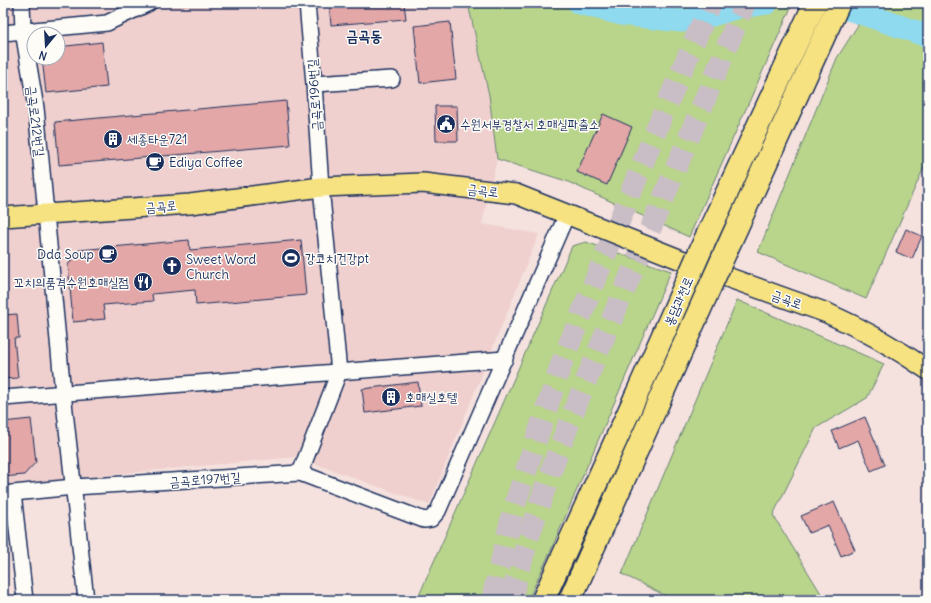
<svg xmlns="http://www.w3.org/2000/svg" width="931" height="603" viewBox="0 0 931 603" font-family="Delius,'Poor Story',sans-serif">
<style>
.built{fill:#efd0ce;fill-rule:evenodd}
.green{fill:#b9d48b;stroke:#6a8274}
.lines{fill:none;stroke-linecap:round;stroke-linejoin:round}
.river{stroke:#8fdaef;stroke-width:23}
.building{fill:#e2a7a6;stroke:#1b2f5e}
.highway-tunnel{stroke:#c9bec5;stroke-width:22;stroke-dasharray:22 11;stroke-linecap:butt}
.minor-casing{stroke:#1b2f5e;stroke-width:18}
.major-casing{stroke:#1b2f5e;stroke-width:22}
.highway-casing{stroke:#1b2f5e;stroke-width:25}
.minor{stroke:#fdfcf7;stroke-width:15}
.major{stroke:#f7e281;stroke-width:19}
.highway{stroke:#f7e281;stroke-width:22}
.highway-bridge-casing{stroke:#1b2f5e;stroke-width:25;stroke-linecap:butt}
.highway-bridge{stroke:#f7e281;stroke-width:22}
.labels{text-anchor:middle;stroke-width:3;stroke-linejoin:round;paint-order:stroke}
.street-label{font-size:13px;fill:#1b2f5e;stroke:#fdfcf7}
.poi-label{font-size:13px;fill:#1b2f5e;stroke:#fdfcf7;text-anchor:start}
.quarter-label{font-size:15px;font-weight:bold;fill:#1b2f5e;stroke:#fdfcf7}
</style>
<rect width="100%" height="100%" fill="#f5e2df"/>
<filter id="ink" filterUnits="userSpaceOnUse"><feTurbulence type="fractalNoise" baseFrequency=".025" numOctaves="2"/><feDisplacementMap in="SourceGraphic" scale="8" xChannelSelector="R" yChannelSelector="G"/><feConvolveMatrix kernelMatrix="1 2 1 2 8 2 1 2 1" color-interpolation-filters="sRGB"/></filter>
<g filter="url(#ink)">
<path class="built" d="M 3,3 L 463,3 L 469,8 L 489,95 L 497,159 L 482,224 L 539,234 L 429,505 L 296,457 L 3,485 ZM 34,34 L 58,34 L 58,58 L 34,58 Z"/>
<g class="green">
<polygon points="463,3 793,3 689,237 566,181 497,159 489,95 469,8"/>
<polygon points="872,3 928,3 928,158 866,299 758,252 837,58"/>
<polygon points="586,242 671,271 551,550 528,600 417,600 572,246"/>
<polygon points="737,300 884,364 867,398 816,428 773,515 825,600 674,600 622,574"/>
</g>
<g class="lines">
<g class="river">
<polyline points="579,3 621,14 681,21 702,18 739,7 767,3"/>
<polyline points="826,3 858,12 928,36"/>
</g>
</g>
<g class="building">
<polygon points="329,3 404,3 406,19 331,25"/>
<polygon points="450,22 456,79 420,83 414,26"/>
<polygon points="102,42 107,87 46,93 42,58 58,58 58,47"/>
<polygon points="286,101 290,145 59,165 55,122"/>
<polygon points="435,106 457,106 458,141 436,141"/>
<polygon points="603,114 632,127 607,185 577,172"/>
<polygon points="906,229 922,236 912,259 896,252"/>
<polygon points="189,240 190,250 301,240 306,295 196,305 195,290 152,294 153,301 103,305 105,319 73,322 68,265 79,250"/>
<polygon points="17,314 19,338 14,338 18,378 3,379 3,315"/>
<polygon points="418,382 421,406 365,413 362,389"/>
<polygon points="865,417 885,465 871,471 858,440 839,448 832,431"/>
<polygon points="31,419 36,462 24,475 3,477 3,422"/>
<polygon points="834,502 855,550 841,556 828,525 809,533 801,516"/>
</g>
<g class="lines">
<g class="highway-tunnel">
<polyline points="492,600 514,507 562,362 661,118 711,3"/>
<path d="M 511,600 C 539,489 584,384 629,279 C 668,187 707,95 745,3"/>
</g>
<defs>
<g id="minor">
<polyline points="22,3 23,31 36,108 63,393 86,600"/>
<polyline points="3,33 107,23 149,3"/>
<polyline points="314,84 392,79"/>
<polyline points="3,398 505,359"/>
<polyline points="300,473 339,372 321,187 314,84 307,3"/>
<polyline points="13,493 25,600"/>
<polyline points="3,494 74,487 300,473 424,520 431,519 438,511 567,214"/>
</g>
<path id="major" d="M 3,217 L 190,204 L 321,187 L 423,183 L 516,194 L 699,267 L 827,313 C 863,329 896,348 928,370"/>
<g id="highway">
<polyline points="543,600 636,396"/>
<polyline points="570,600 658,403"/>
</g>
</defs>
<use href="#minor" class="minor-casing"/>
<use href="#major" class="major-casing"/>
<use href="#highway" class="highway-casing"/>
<use href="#minor" class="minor"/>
<use href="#major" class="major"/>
<use href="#highway" class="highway"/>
<defs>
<g id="highway-bridge">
<polyline points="636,396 705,240 815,3"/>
<polyline points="658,403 726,251 839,3"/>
</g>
</defs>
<use href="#highway-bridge" class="highway-bridge-casing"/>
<use href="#highway-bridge" class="highway-bridge"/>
</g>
</g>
<defs>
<symbol id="civic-disc" viewBox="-11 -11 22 22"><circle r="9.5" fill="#1b2f5e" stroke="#fdfcf7"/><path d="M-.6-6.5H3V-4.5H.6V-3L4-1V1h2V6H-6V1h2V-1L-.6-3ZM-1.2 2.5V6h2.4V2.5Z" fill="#fff"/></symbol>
<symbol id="building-disc" viewBox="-11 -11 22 22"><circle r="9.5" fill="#1b2f5e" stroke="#fdfcf7"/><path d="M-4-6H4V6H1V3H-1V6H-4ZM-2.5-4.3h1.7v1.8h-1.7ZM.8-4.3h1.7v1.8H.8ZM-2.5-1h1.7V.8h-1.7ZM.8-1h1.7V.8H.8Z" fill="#fff"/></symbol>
<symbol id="cafe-disc" viewBox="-11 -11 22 22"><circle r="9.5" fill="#1b2f5e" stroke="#fdfcf7"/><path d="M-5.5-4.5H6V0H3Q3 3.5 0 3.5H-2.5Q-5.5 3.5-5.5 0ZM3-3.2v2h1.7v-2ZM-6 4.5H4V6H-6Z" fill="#fff"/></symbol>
<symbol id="stadium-disc" viewBox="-11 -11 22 22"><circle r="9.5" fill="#1b2f5e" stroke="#fdfcf7"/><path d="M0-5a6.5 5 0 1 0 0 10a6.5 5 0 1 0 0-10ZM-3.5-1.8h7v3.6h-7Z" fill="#fff"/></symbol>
<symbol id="church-disc" viewBox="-11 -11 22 22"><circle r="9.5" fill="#1b2f5e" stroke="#fdfcf7"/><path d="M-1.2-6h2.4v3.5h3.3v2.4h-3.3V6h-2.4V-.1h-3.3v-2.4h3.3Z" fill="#fff"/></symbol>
<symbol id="restaurant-disc" viewBox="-11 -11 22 22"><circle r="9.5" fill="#1b2f5e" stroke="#fdfcf7"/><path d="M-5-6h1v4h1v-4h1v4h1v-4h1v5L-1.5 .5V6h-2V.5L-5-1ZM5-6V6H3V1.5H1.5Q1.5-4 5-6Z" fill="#fff"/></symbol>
</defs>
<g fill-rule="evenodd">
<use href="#civic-disc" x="435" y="113" width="22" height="22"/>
<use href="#building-disc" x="102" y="128" width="22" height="22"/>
<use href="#cafe-disc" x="144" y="151" width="22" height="22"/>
<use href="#cafe-disc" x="97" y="243" width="22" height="22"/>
<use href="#stadium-disc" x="280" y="247" width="22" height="22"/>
<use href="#church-disc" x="161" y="255" width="22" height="22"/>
<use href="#restaurant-disc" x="132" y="271" width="22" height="22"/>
<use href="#building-disc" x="380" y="386" width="22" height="22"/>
</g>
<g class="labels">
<g class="street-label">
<text transform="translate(314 95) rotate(-94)" y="5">금곡로196번길</text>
<text transform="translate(36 121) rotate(83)" y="5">금곡로212번길</text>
<text transform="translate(483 190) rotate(7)" y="5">금곡로</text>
<text transform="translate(161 206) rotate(-4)" y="5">금곡로</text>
<text transform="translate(787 299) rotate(20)" y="5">금곡로</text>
<text transform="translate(678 301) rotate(-66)" y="5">봉담과천로</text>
<text transform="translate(205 479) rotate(-4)" y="5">금곡로197번길</text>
</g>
<g class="poi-label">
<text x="460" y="129">수원서부경찰서 호매실파출소</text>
<text x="127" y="144">세종타운721</text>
<text x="169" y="167">Ediya Coffee</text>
<text x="94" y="259" text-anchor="end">Dda Soup</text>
<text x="305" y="263">강코치건강pt</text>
<text x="186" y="264">Sweet Word<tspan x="186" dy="15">Church</tspan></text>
<text x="129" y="287" text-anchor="end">꼬치의품격수원호매실점</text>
<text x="405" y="402">호매실호텔</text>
</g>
<g class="quarter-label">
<text x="364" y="41">금곡동</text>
</g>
</g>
<rect width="931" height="603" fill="none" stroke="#fdfcf7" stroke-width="16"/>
<rect x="8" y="8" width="915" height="587" fill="none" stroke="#1b2f5e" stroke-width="1.5" filter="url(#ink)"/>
<g transform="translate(46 46) rotate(198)"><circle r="19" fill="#fdfcf7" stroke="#a3aaba"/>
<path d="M0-3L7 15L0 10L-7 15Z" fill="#1b2f5e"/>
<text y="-6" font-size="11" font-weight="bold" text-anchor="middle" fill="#1b2f5e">N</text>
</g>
</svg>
